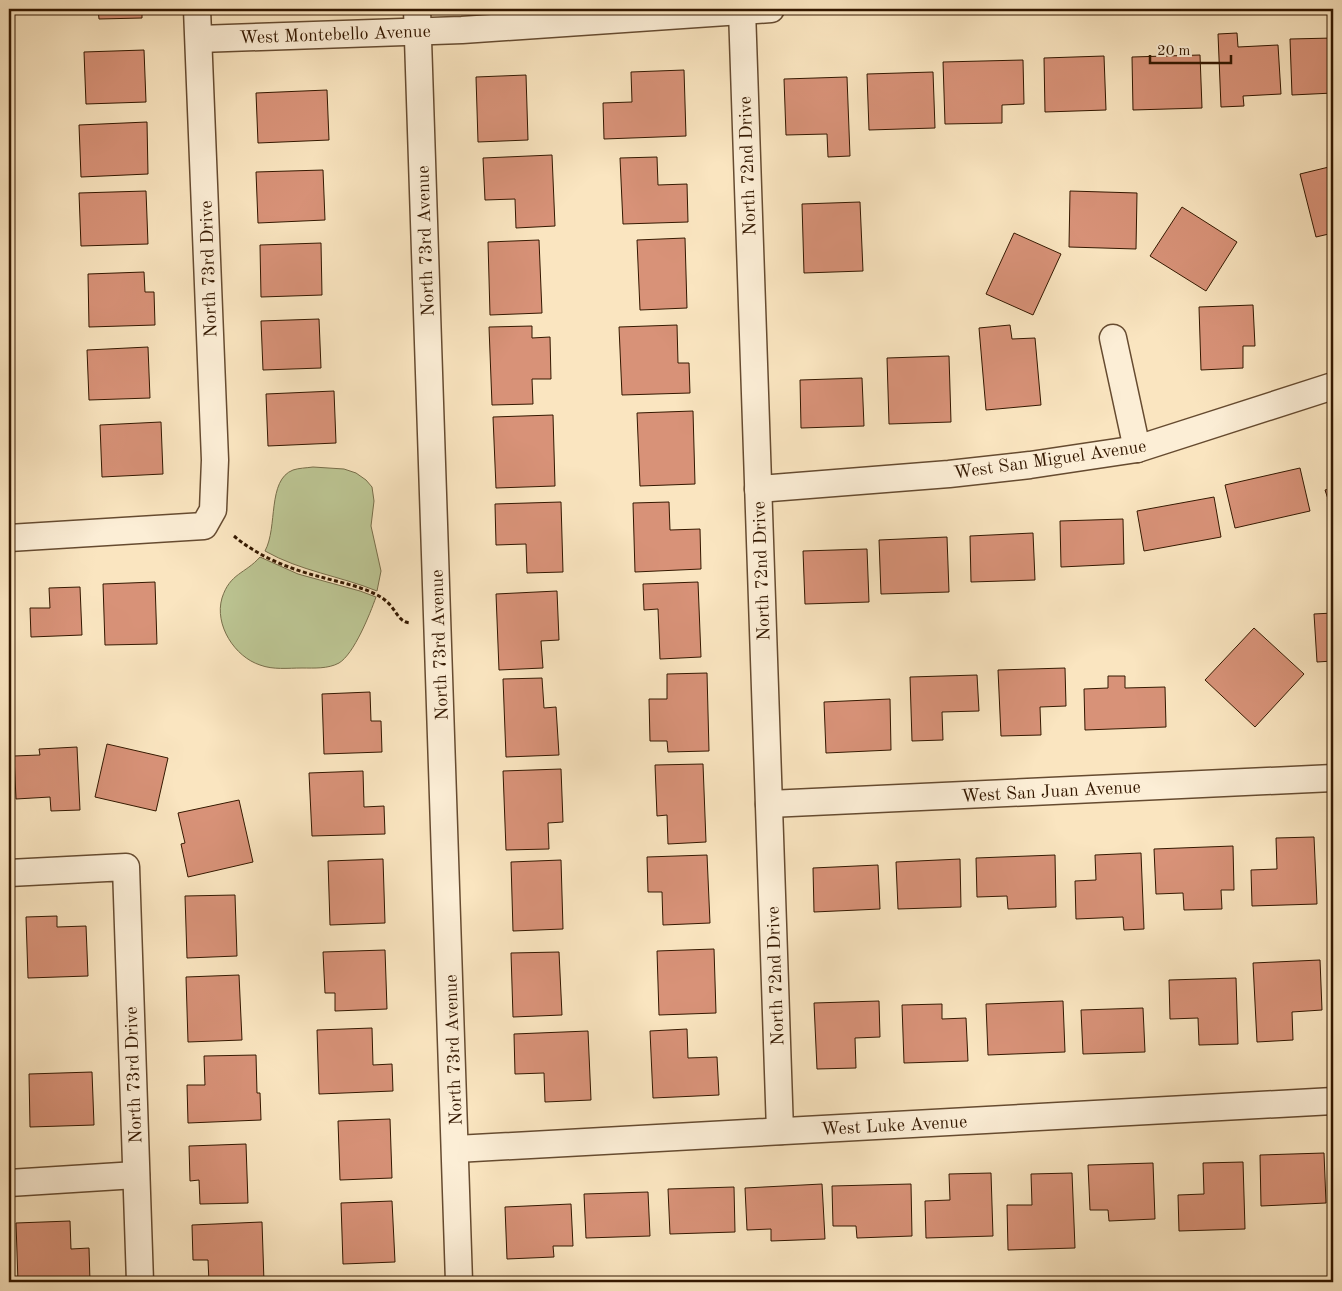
<svg xmlns="http://www.w3.org/2000/svg" width="1342" height="1291" viewBox="0 0 1342 1291" font-family="'Old Standard TT',serif">
<style>
.green{fill:#bcc593;stroke:#786e4a}
.building{fill:#d89278;stroke:#341800}
.lines{fill:none;stroke-linecap:round;stroke-linejoin:round}
.minor-casing{stroke:#664b30;stroke-width:29}
.path{stroke:#341800;stroke-width:3;stroke-dasharray:4 2.5;stroke-linecap:butt}
.minor{stroke:#fceed6;stroke-width:26}
.labels{text-anchor:middle;stroke-width:4;stroke-linejoin:round;paint-order:stroke}
.street-label{font-size:18px;fill:#341800;stroke:#fceed6}
</style>
<rect width="100%" height="100%" fill="#fae5c0"/>
<filter id="stains"><feTurbulence type="fractalNoise" baseFrequency=".004" numOctaves="4"/><feColorMatrix values="0 0 0 0 .2 0 0 0 0 .09 0 0 0 0 .02 0 0 0 .5 -.17"/></filter>
<radialGradient id="worn" r=".72"><stop offset=".6" stop-color="#630" stop-opacity="0"/><stop offset="1" stop-color="#630" stop-opacity=".3"/></radialGradient>
<g class="green">
<path d="M 313,467 L 344,469 L 356,473 L 366,480 L 372,487 L 374,501 L 371,526 L 381,571 L 377,591 C 340,576 300,571 265,551 C 278,527 267,480 293,470 C 299,468 306,468 313,467 Z"/>
<path d="M 260,557 L 298,574 L 360,591 L 376,597 C 370,614 354,654 339,663 C 328,669 314,668 302,668 C 288,668 273,670 260,665 C 235,657 214,625 222,598 C 230,573 245,574 260,557 Z"/>
</g>
<g class="building">
<polygon points="98,9 142,9 142,18 99,19"/>
<polygon points="1237,33 1238,47 1278,45 1281,94 1243,96 1244,106 1221,107 1218,34"/>
<polygon points="1333,38 1333,93 1292,95 1290,39"/>
<polygon points="144,50 146,102 86,104 84,52"/>
<polygon points="1200,55 1202,108 1133,110 1132,57"/>
<polygon points="1104,56 1106,110 1045,112 1044,58"/>
<polygon points="1023,60 1024,104 1002,105 1002,123 945,124 943,62"/>
<polygon points="684,70 686,136 604,139 603,103 632,102 631,72"/>
<polygon points="933,72 935,128 869,130 867,74"/>
<polygon points="526,75 528,140 478,142 476,77"/>
<polygon points="847,77 850,156 828,157 827,134 786,135 784,79"/>
<polygon points="327,90 329,140 258,143 256,93"/>
<polygon points="147,122 148,174 81,177 79,125"/>
<polygon points="552,155 555,226 516,228 515,199 485,200 483,158"/>
<polygon points="657,157 658,185 687,184 688,222 623,224 620,158"/>
<polygon points="1333,166 1333,233 1316,237 1300,174"/>
<polygon points="323,170 325,220 258,223 256,172"/>
<polygon points="146,191 148,244 81,246 79,193"/>
<polygon points="1070,191 1137,193 1136,249 1069,247"/>
<polygon points="860,202 863,271 804,273 802,204"/>
<polygon points="1182,207 1237,242 1206,291 1150,256"/>
<polygon points="1014,233 1061,254 1033,315 986,294"/>
<polygon points="685,238 687,308 640,310 637,240"/>
<polygon points="539,240 542,313 490,315 488,242"/>
<polygon points="321,243 322,295 261,297 260,245"/>
<polygon points="144,272 145,292 154,292 155,325 89,327 88,274"/>
<polygon points="1253,305 1255,346 1243,346 1243,368 1201,370 1199,307"/>
<polygon points="319,319 321,368 263,370 261,321"/>
<polygon points="677,325 678,363 689,363 690,393 622,395 619,327"/>
<polygon points="1010,325 1012,339 1035,338 1041,405 986,410 979,328"/>
<polygon points="532,326 532,338 550,337 551,379 532,379 533,404 492,405 489,327"/>
<polygon points="148,347 150,398 89,400 87,350"/>
<polygon points="949,356 951,422 889,424 887,358"/>
<polygon points="862,378 864,426 801,428 800,380"/>
<polygon points="334,391 336,443 268,446 266,394"/>
<polygon points="693,411 695,484 640,486 637,413"/>
<polygon points="553,415 555,486 496,488 493,417"/>
<polygon points="161,422 163,474 102,477 100,425"/>
<polygon points="1300,468 1310,511 1235,528 1225,485"/>
<polygon points="1333,488 1333,514 1325,490"/>
<polygon points="1214,497 1221,537 1144,551 1137,511"/>
<polygon points="561,502 563,572 527,573 526,544 496,545 495,504"/>
<polygon points="669,502 670,530 700,529 701,569 635,572 633,503"/>
<polygon points="1123,519 1124,564 1061,567 1060,521"/>
<polygon points="1033,533 1035,580 971,582 970,536"/>
<polygon points="947,537 949,592 881,594 879,540"/>
<polygon points="867,549 869,602 805,604 803,551"/>
<polygon points="155,582 157,644 105,645 103,584"/>
<polygon points="698,582 701,657 660,659 658,609 644,610 643,584"/>
<polygon points="80,587 82,635 31,637 30,608 50,608 49,588"/>
<polygon points="557,591 559,640 541,641 543,668 499,670 496,594"/>
<polygon points="1333,613 1333,661 1317,662 1314,614"/>
<polygon points="1254,628 1304,674 1255,727 1205,680"/>
<polygon points="1065,668 1066,706 1040,707 1041,735 1001,736 998,670"/>
<polygon points="707,673 709,751 668,752 667,741 650,741 649,699 667,699 667,674"/>
<polygon points="977,675 979,711 942,712 943,740 912,741 910,677"/>
<polygon points="1108,676 1125,676 1125,688 1165,687 1166,727 1085,730 1084,689 1108,688"/>
<polygon points="542,678 544,708 556,707 559,755 506,757 503,679"/>
<polygon points="370,692 371,721 381,721 382,752 324,754 322,694"/>
<polygon points="890,699 891,750 826,753 824,702"/>
<polygon points="107,744 168,758 156,811 95,797"/>
<polygon points="77,747 80,810 51,811 50,797 16,799 14,756 40,755 39,749"/>
<polygon points="703,764 706,842 668,844 667,815 657,816 655,765"/>
<polygon points="561,769 563,822 548,823 549,849 506,850 503,771"/>
<polygon points="363,771 364,807 384,806 385,834 312,836 309,773"/>
<polygon points="239,800 253,862 188,877 181,844 185,843 178,813"/>
<polygon points="1314,837 1317,904 1252,906 1251,870 1277,869 1276,838"/>
<polygon points="1233,846 1234,890 1221,890 1222,909 1184,910 1183,893 1156,894 1154,849"/>
<polygon points="1141,853 1144,929 1124,930 1123,917 1076,919 1075,881 1096,880 1095,855"/>
<polygon points="707,855 710,923 663,925 662,892 648,892 647,857"/>
<polygon points="1055,855 1056,907 1008,909 1007,896 977,897 976,858"/>
<polygon points="383,859 385,923 330,925 328,861"/>
<polygon points="960,859 961,907 898,909 896,862"/>
<polygon points="561,860 563,929 513,931 511,862"/>
<polygon points="878,865 880,909 814,912 813,868"/>
<polygon points="235,895 237,956 187,958 185,896"/>
<polygon points="57,916 57,927 86,926 88,976 28,978 26,917"/>
<polygon points="714,949 716,1013 659,1015 657,951"/>
<polygon points="385,950 387,1009 335,1011 335,993 325,993 323,952"/>
<polygon points="559,952 562,1015 513,1017 511,953"/>
<polygon points="1320,960 1322,1010 1292,1012 1293,1040 1257,1042 1253,963"/>
<polygon points="239,975 242,1040 188,1042 186,977"/>
<polygon points="1236,978 1238,1044 1199,1045 1198,1018 1170,1019 1169,980"/>
<polygon points="879,1001 880,1037 855,1038 856,1068 817,1069 814,1003"/>
<polygon points="1063,1001 1065,1052 988,1055 986,1004"/>
<polygon points="942,1004 942,1019 966,1018 968,1061 904,1063 902,1005"/>
<polygon points="1143,1008 1145,1052 1083,1054 1081,1010"/>
<polygon points="372,1028 373,1065 392,1064 393,1091 319,1094 317,1030"/>
<polygon points="687,1029 688,1058 717,1057 719,1095 653,1098 650,1031"/>
<polygon points="588,1031 591,1100 545,1102 544,1073 515,1074 514,1034"/>
<polygon points="256,1055 257,1093 260,1093 261,1120 188,1123 187,1085 205,1085 204,1056"/>
<polygon points="92,1072 94,1125 30,1127 29,1074"/>
<polygon points="9,1075 11,1127 9,1127"/>
<polygon points="390,1119 392,1178 340,1180 338,1121"/>
<polygon points="246,1144 248,1203 200,1204 199,1180 190,1181 189,1146"/>
<polygon points="1324,1153 1326,1203 1261,1206 1260,1155"/>
<polygon points="1243,1162 1245,1229 1179,1231 1178,1195 1204,1194 1203,1163"/>
<polygon points="1153,1163 1155,1219 1109,1221 1108,1210 1090,1210 1088,1165"/>
<polygon points="991,1173 993,1236 926,1238 925,1201 950,1200 949,1174"/>
<polygon points="1072,1173 1075,1248 1008,1250 1007,1205 1032,1205 1031,1174"/>
<polygon points="822,1184 825,1239 771,1241 771,1229 747,1230 745,1188"/>
<polygon points="911,1184 912,1236 857,1238 856,1226 833,1226 832,1186"/>
<polygon points="734,1187 735,1232 670,1234 668,1189"/>
<polygon points="648,1192 650,1236 586,1238 584,1194"/>
<polygon points="392,1201 395,1262 343,1264 341,1203"/>
<polygon points="571,1204 573,1246 553,1246 554,1257 507,1259 505,1207"/>
<polygon points="70,1221 71,1249 89,1248 90,1282 18,1282 16,1223"/>
<polygon points="262,1222 264,1282 209,1282 208,1260 193,1260 192,1225"/>
</g>
<g class="lines">
<defs>
<g id="minor">
<polyline points="417,9 459,1282"/>
<polyline points="742,10 780,1131"/>
<polyline points="199,39 462,30 771,9"/>
<polyline points="1113,338 1137,449"/>
<polyline points="758,489 949,474 1030,465 1137,449 1333,386"/>
<polyline points="9,538 204,526 213,510 215,460 197,9"/>
<polyline points="769,804 1333,778"/>
<polyline points="9,873 126,867 140,1282"/>
<polyline points="456,1149 1333,1101"/>
<polyline points="9,1183 136,1175"/>
</g>
</defs>
<use href="#minor" class="minor-casing"/>
<path class="path" d="M 234,536 C 257,556 292,570 321,577 C 338,582 356,585 373,593 C 380,596 386,600 391,606 C 397,613 400,623 411,623"/>
<use href="#minor" class="minor"/>
</g>
<g class="labels">
<g class="street-label">
<text transform="translate(335 34) rotate(-2)" y="6">West Montebello Avenue</text>
<text transform="translate(747 166) rotate(-92)" y="6">North 72nd Drive</text>
<text transform="translate(425 241) rotate(-92)" y="6">North 73rd Avenue</text>
<text transform="translate(208 269) rotate(-92)" y="6">North 73rd Drive</text>
<text transform="translate(1050 459) rotate(-8)" y="6">West San Miguel Avenue</text>
<text transform="translate(761 571) rotate(-92)" y="6">North 72nd Drive</text>
<text transform="translate(439 645) rotate(-92)" y="6">North 73rd Avenue</text>
<text transform="translate(1051 791) rotate(-3)" y="6">West San Juan Avenue</text>
<text transform="translate(775 976) rotate(-92)" y="6">North 72nd Drive</text>
<text transform="translate(453 1050) rotate(-92)" y="6">North 73rd Avenue</text>
<text transform="translate(133 1075) rotate(-92)" y="6">North 73rd Drive</text>
<text transform="translate(894 1125) rotate(-3)" y="6">West Luke Avenue</text>
</g>
</g>
<rect width="1342" height="1291" fill="none" stroke="#fae5c0" stroke-width="30"/>
<rect x="10" y="10" width="1322" height="1271" fill="none" stroke="#341800" stroke-width="2.5"/>
<rect x="15" y="15" width="1312" height="1261" fill="none" stroke="#341800"/>
<path d="M1150 55v8h81v-8" fill="none" stroke="#341800" stroke-width="2.5"/>
<text x="1157" y="55" font-size="15" fill="#341800" stroke="#fceed6" stroke-width="4" paint-order="stroke">20 m</text>
<rect width="100%" height="100%" filter="url(#stains)"/>
<rect width="100%" height="100%" fill="url(#worn)"/>
</svg>
